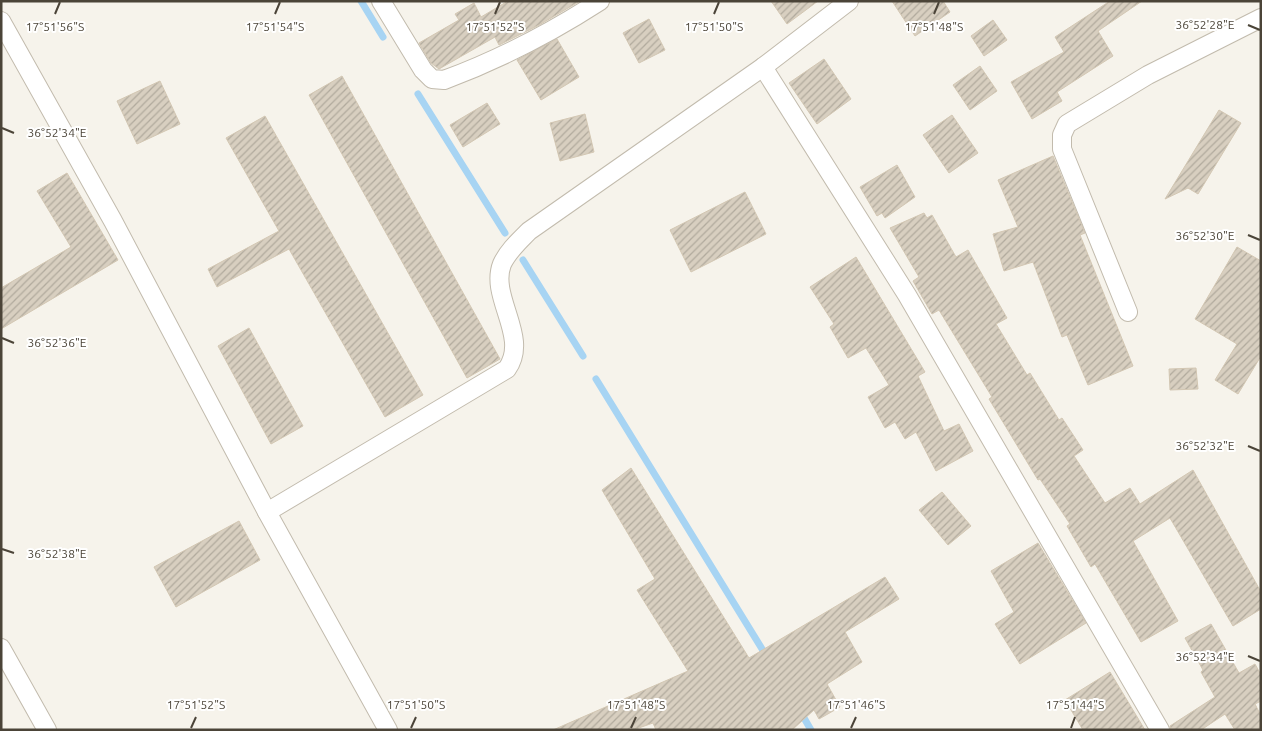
<svg xmlns="http://www.w3.org/2000/svg" width="1262" height="731" viewBox="0 0 1262 731" font-family="Ubuntu,sans-serif">
<style>
.lines{fill:none;stroke-linecap:round;stroke-linejoin:round}
.stream{stroke:#a7d4f3;stroke-width:7}
.building{fill:url(#building-hatch);stroke:#d3c7b3}
.street-casing{stroke:#c2bbad;stroke-width:20}
.street{stroke:#fff;stroke-width:18}
.ticks{fill:none;stroke:#4b4438;stroke-width:2}
.ticks-label{font-size:12px;text-anchor:middle;fill:#4b4438;stroke:#fff;stroke-width:4;stroke-linejoin:round;paint-order:stroke}
</style>
<defs>
<pattern id="building-hatch" width="6" height="6" patternUnits="userSpaceOnUse" patternTransform="scale(1.25)"><rect width="6" height="6" fill="#d8cfc0"/><path d="M-1 1l2-2M0 6l6-6M5 7l2-2" fill="none" stroke="#b1aa9d"/></pattern>
</defs>
<rect width="100%" height="100%" fill="#f6f3eb"/>
<g class="lines">
<g class="stream">
<polyline points="361,1 383,37"/>
<polyline points="418,94 505,233"/>
<polyline points="523,260 583,356"/>
<polyline points="596,379 767,657"/>
<polyline points="800,711 811,730"/>
</g>
</g>
<g class="building">
<polygon points="508,1 580,1 539,25 499,45 495,37 439,69 431,63 419,43 459,20 455,14 474,3 481,17"/>
<polygon points="771,1 818,1 787,24"/>
<polygon points="892,1 943,1 950,12 915,36"/>
<polygon points="1110,1 1142,1 1098,31 1113,56 1057,92 1062,101 1032,119 1011,82 1064,52 1055,37"/>
<polygon points="649,19 665,50 639,63 623,33"/>
<polygon points="993,20 1007,40 984,56 971,36"/>
<polygon points="557,39 579,77 541,100 517,60"/>
<polygon points="824,59 851,99 817,124 789,83"/>
<polygon points="980,66 997,91 970,110 953,85"/>
<polygon points="342,76 500,359 467,378 309,95"/>
<polygon points="160,81 180,124 137,144 117,101"/>
<polygon points="487,103 500,124 463,147 450,125"/>
<polygon points="1219,110 1241,123 1198,194 1188,188 1165,199"/>
<polygon points="585,114 594,152 560,161 550,123"/>
<polygon points="952,115 978,153 949,173 923,135"/>
<polygon points="265,116 423,395 385,417 289,249 217,287 208,269 279,231 226,138"/>
<polygon points="1053,156 1085,233 1080,235 1133,366 1088,385 1067,335 1062,337 1033,262 1004,271 993,234 1018,227 998,180"/>
<polygon points="897,165 915,197 885,218 882,213 877,216 860,187"/>
<polygon points="67,173 118,260 1,329 1,288 71,247 37,191"/>
<polygon points="745,192 766,234 691,272 670,230"/>
<polygon points="924,213 927,218 932,215 956,257 968,250 1007,318 996,324 1027,375 1030,373 1059,420 1062,418 1083,450 1074,456 1105,503 1130,488 1140,504 1193,470 1261,592 1261,609 1233,626 1170,518 1133,541 1178,621 1141,642 1095,564 1091,567 1067,526 1070,524 1040,479 1038,480 989,399 992,397 939,310 932,314 913,281 919,277 890,228"/>
<polygon points="1237,247 1261,261 1261,356 1238,394 1215,380 1237,344 1195,319"/>
<polygon points="856,257 925,372 918,376 944,431 959,424 973,451 936,471 916,432 905,439 895,422 885,428 868,397 889,385 866,348 848,358 830,327 834,324 810,287"/>
<polygon points="249,328 303,426 271,444 218,346"/>
<polygon points="1196,368 1198,389 1170,390 1169,369"/>
<polygon points="631,468 749,658 885,577 899,599 845,632 862,662 827,684 840,707 819,719 814,710 792,730 656,730 653,723 633,730 553,730 688,671 637,590 655,579 602,490"/>
<polygon points="942,492 971,526 948,545 919,510"/>
<polygon points="239,521 260,560 176,607 154,567"/>
<polygon points="1038,543 1086,623 1020,664 995,624 1014,612 991,571"/>
<polygon points="1211,624 1239,673 1255,664 1261,675 1261,701 1255,704 1261,716 1261,730 1235,730 1225,714 1201,730 1171,730 1170,726 1215,697 1201,672 1203,670 1185,638"/>
<polygon points="1110,672 1145,730 1083,730 1065,700"/>
</g>
<g class="lines">
<defs>
<g id="street">
<path d="M 381,1 L 423,70 L 432,79 L 444,80 C 498,60 552,32 600,1"/>
<polyline points="1,21 113,221 267,512 388,730"/>
<polyline points="763,67 907,295 1160,730"/>
<polyline points="1128,312 1062,149 1062,135 1067,124 1148,75 1261,18"/>
<path d="M 267,512 L 507,369 C 530,337 489,297 502,264 C 508,251 519,241 529,231 L 763,67 L 849,1"/>
<polyline points="1,648 47,730"/>
</g>
</defs>
<use href="#street" class="street-casing"/>
<use href="#street" class="street"/>
</g>
<path class="ticks" d="M 55,14 L 60,2M 275,14 L 280,2M 495,14 L 500,2M 714,14 L 719,2M 934,14 L 939,2M 1248,25 L 1260,30M 2,128 L 14,133M 1248,235 L 1260,240M 2,338 L 14,343M 1248,446 L 1260,451M 2,549 L 14,553M 1248,656 L 1260,661M 191,728 L 196,717M 411,728 L 416,717M 631,728 L 636,717M 851,728 L 856,717M 1071,728 L 1075,717"/>
<g class="ticks-label">
<text x="1205" y="29">36°52'28"E</text>
<text x="55" y="31">17°51'56"S</text>
<text x="275" y="31">17°51'54"S</text>
<text x="495" y="31">17°51'52"S</text>
<text x="714" y="31">17°51'50"S</text>
<text x="934" y="31">17°51'48"S</text>
<text x="57" y="137">36°52'34"E</text>
<text x="1205" y="240">36°52'30"E</text>
<text x="57" y="347">36°52'36"E</text>
<text x="1205" y="450">36°52'32"E</text>
<text x="57" y="558">36°52'38"E</text>
<text x="1205" y="661">36°52'34"E</text>
<text x="196" y="709">17°51'52"S</text>
<text x="416" y="709">17°51'50"S</text>
<text x="636" y="709">17°51'48"S</text>
<text x="856" y="709">17°51'46"S</text>
<text x="1075" y="709">17°51'44"S</text>
</g>
<rect width="1262" height="731" fill="none" stroke="#4b4438" stroke-width="5"/>
</svg>
